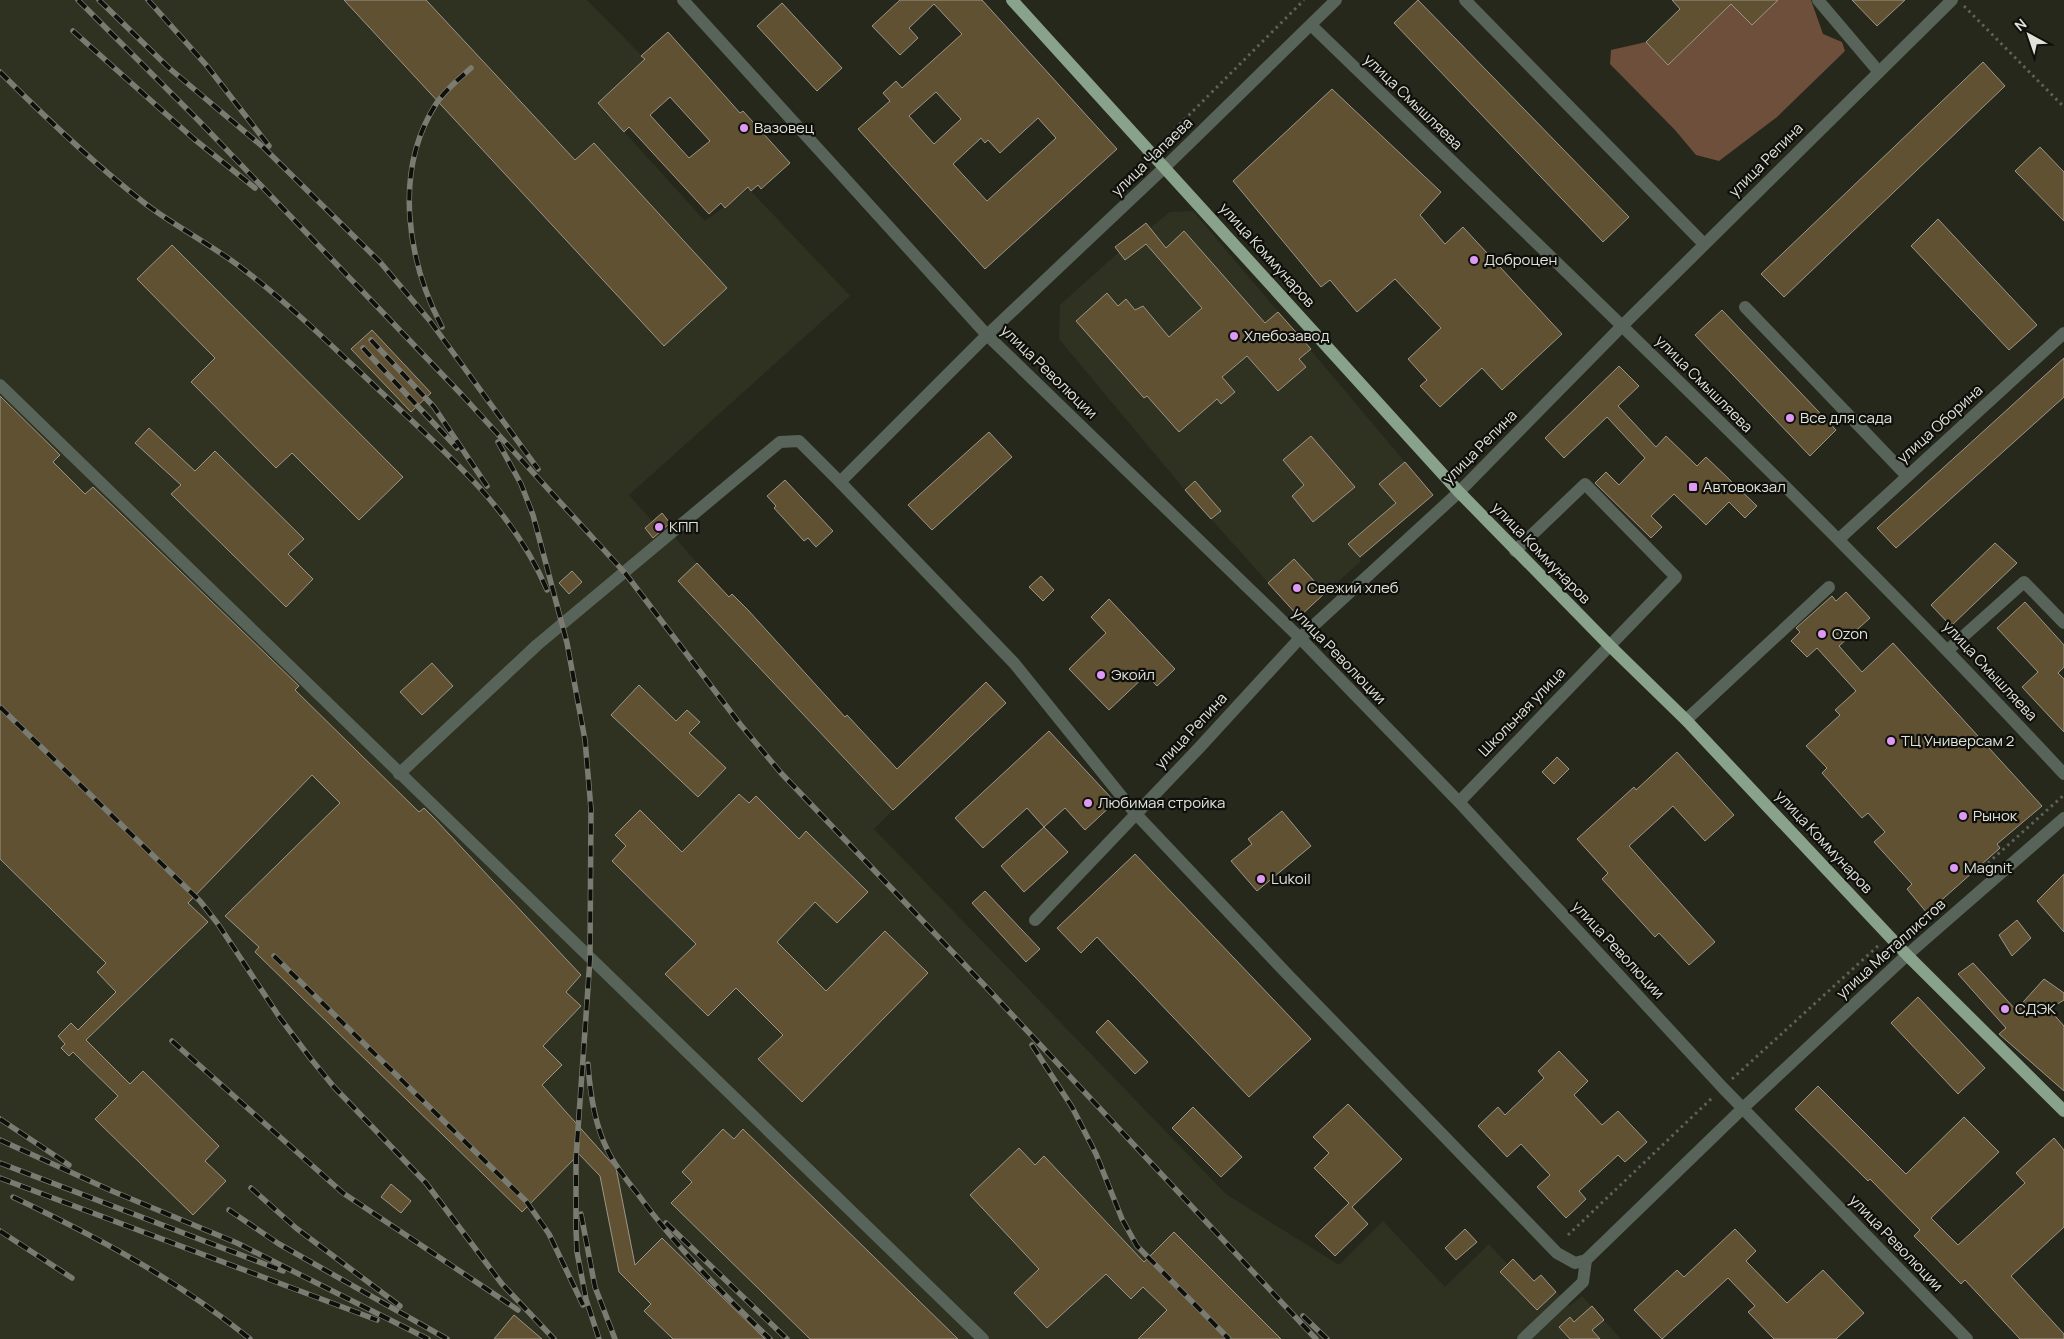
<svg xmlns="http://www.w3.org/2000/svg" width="2064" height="1339" viewBox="0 0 2064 1339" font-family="Manrope,sans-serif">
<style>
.built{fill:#2f3220}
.forest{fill:#6d4f3c}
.building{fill:#605132;stroke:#9d9688;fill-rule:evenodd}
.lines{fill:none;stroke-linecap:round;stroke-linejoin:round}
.path{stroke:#606257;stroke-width:3;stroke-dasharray:2.5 4;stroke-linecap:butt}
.minor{stroke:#586459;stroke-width:12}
.major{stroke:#89a28b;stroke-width:12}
.rail-casing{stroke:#7a7c72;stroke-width:5.5}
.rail{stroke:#0f100b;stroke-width:4;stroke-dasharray:11;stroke-linecap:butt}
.poi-dot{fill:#dd99f3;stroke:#0f100b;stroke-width:2}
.labels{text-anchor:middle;stroke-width:4.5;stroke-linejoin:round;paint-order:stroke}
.street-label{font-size:15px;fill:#e1e2da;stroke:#0f100b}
.poi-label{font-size:15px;fill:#e1e2da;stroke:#0f100b;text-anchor:start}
</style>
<rect width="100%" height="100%" fill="#26281c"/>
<g class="built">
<polygon points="0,0 587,0 645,59 598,103 705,221 749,189 850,296 629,495 652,521 662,513 673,526 669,531 697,563 678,581 893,810 874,829 1226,1194 1339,1265 1383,1221 1445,1287 1489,1244 1507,1264 1513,1259 1534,1281 1541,1275 1570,1306 1582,1296 1621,1339 0,1339"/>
<polygon points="1193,211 1433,495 1360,557 1360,562 1299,617 1185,490 1059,339 1060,305 1119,252 1115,247 1146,223 1150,228 1170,212"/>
</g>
<polygon class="forest" points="1734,0 1811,0 1823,34 1842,42 1845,51 1777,117 1719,161 1696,155 1675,130 1610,64 1611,50 1646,42 1668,65"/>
<g class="building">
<polygon points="344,0 426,0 575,160 594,143 727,288 664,346"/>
<path d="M 900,0 L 982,0 L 1117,149 L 985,269 L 858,129 L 890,101 L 883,93 L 896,81 L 902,88 L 962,34 L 934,4 L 909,28 L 918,38 L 900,55 L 872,26 ZM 936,92 L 961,119 L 934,144 L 909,116 ZM 1038,118 L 1056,138 L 987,201 L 953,164 L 981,138 L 985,143 L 988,140 L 1000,153 Z"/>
<polygon points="1418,0 1629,217 1603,242 1394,23"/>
<polygon points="1672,0 1778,0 1752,25 1731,4 1668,65 1646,42 1680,9"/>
<polygon points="1852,0 1905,0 1877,26"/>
<polygon points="782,3 842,68 817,91 757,26"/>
<path d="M 668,32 L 740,113 L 743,111 L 790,163 L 761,189 L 758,185 L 751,191 L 748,187 L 725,208 L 721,203 L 709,214 L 629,127 L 624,132 L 598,103 L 645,59 L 641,56 ZM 670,97 L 710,141 L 689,158 L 650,115 Z"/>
<polygon points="1983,62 2005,86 1784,297 1761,274"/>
<polygon points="1332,89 1441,192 1420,215 1445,244 1463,227 1562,334 1502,390 1482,368 1440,407 1420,386 1427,380 1408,359 1441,328 1395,279 1357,312 1330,280 1321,287 1233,181"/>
<polygon points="2040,147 2064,172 2064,221 2015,171"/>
<polygon points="1938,219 2037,325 2009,350 1911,246"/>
<polygon points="1146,223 1166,248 1184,231 1265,323 1278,312 1311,349 1299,359 1306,367 1278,391 1247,356 1222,377 1235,392 1221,404 1217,399 1179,432 1147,396 1144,398 1076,321 1107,293 1118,306 1126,299 1135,310 1143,306 1169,337 1202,308 1146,244 1125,260 1115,247"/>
<polygon points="172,245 403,477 359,520 292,453 276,468 191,382 215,358 137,279"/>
<polygon points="1722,310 1836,430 1810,456 1695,335"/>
<polygon points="372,330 431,393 411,412 351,349"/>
<polygon points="2064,358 2064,397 1896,548 1877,528"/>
<polygon points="1619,366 1639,386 1618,406 1656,447 1666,436 1697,466 1706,457 1757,506 1745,518 1729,502 1706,525 1674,494 1651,516 1662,527 1651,538 1595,483 1606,472 1619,485 1645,458 1607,417 1564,458 1545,438"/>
<polygon points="0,396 60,455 53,462 85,494 93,487 299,686 295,690 419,812 424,808 434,818 581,975 566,992 581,1006 543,1046 562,1065 542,1085 616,1168 635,1265 662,1238 765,1339 673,1339 644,1311 651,1304 619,1272 600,1176 579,1154 522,1212 255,952 259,947 225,916 340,803 312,775 188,903 208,922 86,1040 130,1084 143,1071 219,1146 205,1161 226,1181 193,1215 95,1119 118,1096 73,1052 69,1056 61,1048 65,1044 58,1036 71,1023 78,1030 116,992 97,972 106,963 0,859"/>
<polygon points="149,428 195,471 215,451 304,539 288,554 313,579 286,607 171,494 181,485 135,443"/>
<polygon points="989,432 1012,457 932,530 908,505"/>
<polygon points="1311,436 1355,487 1313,522 1292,496 1304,485 1283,460"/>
<polygon points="1405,462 1433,495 1360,557 1348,544 1396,503 1379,484"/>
<polygon points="785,480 833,531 816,547 808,538 804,541 774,508 776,506 767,496"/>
<polygon points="1195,481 1221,511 1211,519 1185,490"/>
<polygon points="662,513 670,523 653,538 645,528"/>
<polygon points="1995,543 2017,563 1951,626 1931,605"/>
<polygon points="1294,559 1325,593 1299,617 1268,583"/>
<polygon points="697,563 729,597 732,594 748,610 845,717 847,715 897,769 986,682 1006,703 893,810 678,581"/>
<polygon points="572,571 582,582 569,594 559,583"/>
<polygon points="1041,576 1054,590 1043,601 1029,587"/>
<polygon points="1846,592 1870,618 1839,646 1862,672 1893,643 2042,806 1997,844 2000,848 1927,913 1907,889 1912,884 1874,842 1885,832 1868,813 1862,818 1822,773 1827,768 1806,746 1840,715 1835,710 1856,691 1817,648 1807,657 1791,641 1800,632 1796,628 1832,596 1836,601"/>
<polygon points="1109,599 1175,669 1157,686 1146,675 1109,710 1069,669 1106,633 1091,617"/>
<polygon points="2025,602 2064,645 2064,667 2058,673 2064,679 2064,732 2022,687 2038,672 1997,628"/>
<polygon points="432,663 453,686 422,715 400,692"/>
<polygon points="639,685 676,721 687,710 700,722 689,733 726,768 698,797 611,715"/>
<polygon points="1049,731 1115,802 1085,830 1065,808 1044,827 1027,808 983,848 955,818"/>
<polygon points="1677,752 1734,815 1705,841 1673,806 1629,846 1715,942 1689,965 1659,933 1655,937 1602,879 1608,873 1577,839 1634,787 1636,790"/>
<polygon points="1557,757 1569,769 1554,784 1542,772"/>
<polygon points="739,794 749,803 756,796 799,839 806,831 868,892 837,923 815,902 777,942 826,991 885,931 928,973 802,1102 758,1059 783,1035 736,988 708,1016 665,974 696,944 612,861 626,846 615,835 640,810 682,852"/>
<polygon points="1282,811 1311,846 1257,891 1231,861 1252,844 1248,839"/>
<polygon points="1044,827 1068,852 1024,892 1001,866"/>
<polygon points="1135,854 1311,1039 1249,1097 1097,937 1081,953 1057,928"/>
<polygon points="2064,874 2064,932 2037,901"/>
<polygon points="985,891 1040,949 1026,962 972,903"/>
<polygon points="2017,920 2031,938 2012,956 1999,935"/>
<polygon points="1973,963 2016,1010 2044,979 2064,993 2064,1000 2049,1009 2064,1026 2064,1091 1999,1034 2006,1028 1958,974"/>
<polygon points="1918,997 1985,1068 1958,1094 1891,1023"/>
<polygon points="1108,1020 1148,1062 1135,1074 1096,1032"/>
<polygon points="1559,1051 1588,1081 1574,1095 1602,1125 1618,1111 1647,1142 1625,1162 1618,1155 1579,1191 1586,1199 1566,1218 1537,1187 1550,1175 1521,1144 1507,1157 1478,1126 1498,1107 1505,1115 1544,1078 1538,1071"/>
<polygon points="1818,1086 1906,1174 1964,1117 1999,1152 1931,1218 1958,1245 2025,1183 2016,1173 2054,1138 2064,1150 2064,1227 2011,1276 2064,1334 2064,1339 2020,1339 1965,1280 1961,1284 1924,1246 1914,1236 1920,1230 1870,1179 1868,1181 1795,1109"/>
<polygon points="1348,1104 1402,1159 1352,1207 1368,1224 1335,1256 1315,1236 1349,1203 1314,1168 1329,1153 1313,1137"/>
<polygon points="1193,1107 1242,1157 1221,1177 1172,1128"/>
<polygon points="723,1129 734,1139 743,1129 958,1339 810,1339 671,1203 692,1182 682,1172"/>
<polygon points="1019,1148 1035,1165 1044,1156 1144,1262 1174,1232 1281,1339 1138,1339 1167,1310 1143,1287 1131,1299 1106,1274 1047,1328 1014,1293 1039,1269 970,1195"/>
<polygon points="391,1184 411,1201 401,1213 381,1197"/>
<polygon points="1465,1229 1477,1242 1456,1260 1445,1248"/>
<polygon points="1735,1229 1756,1251 1746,1261 1787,1303 1823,1270 1864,1313 1836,1339 1774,1339 1748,1312 1755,1306 1728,1278 1662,1339 1634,1310 1677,1270 1684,1277"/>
<polygon points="1513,1259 1534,1281 1541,1275 1556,1292 1537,1310 1500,1272"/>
<polygon points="1592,1306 1604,1320 1592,1330 1600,1339 1570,1339 1559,1327 1570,1317 1574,1322"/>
<polygon points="514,1315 542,1339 494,1339"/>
</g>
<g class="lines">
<g class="path">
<polyline points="1964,6 2064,107"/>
<polyline points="1161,143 1304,0"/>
<polyline points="1988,863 2064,795"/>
<polyline points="1732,1079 1879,945"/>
<polyline points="1568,1235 1713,1097"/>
</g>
<g class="minor">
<polyline points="683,0 987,335 1300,638 1459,802 1723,1088 1967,1339"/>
<polyline points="1336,0 1165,167 987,335 840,482 1014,663 1135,813 1289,976 1557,1253 1575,1263 1586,1260 1743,1108 1907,955 2064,818"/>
<polyline points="1465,0 1704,244"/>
<polyline points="1818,0 1879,72"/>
<path d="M 1312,26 C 1566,272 1823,515 2064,774"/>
<polyline points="1745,307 1907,476"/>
<polyline points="0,385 983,1339"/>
<polyline points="1839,539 2064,333"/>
<polyline points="1948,650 2024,582 2064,623"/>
<polyline points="1686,720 1829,587"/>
<polyline points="399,774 537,645 780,442 799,441 840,482"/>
<polyline points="1459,802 1676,577 1585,484 1515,551"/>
<polyline points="1035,920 1199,748 1300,638 1459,492 1622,326 1952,0"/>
<polyline points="1523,1339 1583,1282 1586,1260"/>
</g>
<polyline class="major" points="1012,0 1459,492 1609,645 1686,720 1907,955 2064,1111"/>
<defs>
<g id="rail">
<polyline points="78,0 200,122 462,395 625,573 740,724 781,773 987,988 1316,1339"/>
<polyline points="99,0 169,68 263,147 380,262 430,321 538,469"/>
<polyline points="148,0 207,66 269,146"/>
<polyline points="73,31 194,139 255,188"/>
<path d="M 0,72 C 47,119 95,165 147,205 C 178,228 212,245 243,269 C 297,310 346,360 396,406 C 456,462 515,514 547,590"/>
<path d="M 442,327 C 407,260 393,171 436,104 C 445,90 459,79 471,68"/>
<polyline points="371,340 434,407 487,486"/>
<polyline points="363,348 457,448"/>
<polyline points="498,442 521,484 533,515 567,643 585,740 591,809 590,959 576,1158 576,1230 577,1252 586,1299 599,1339"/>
<polyline points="0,707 200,901 218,924 280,1018 311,1059 334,1087 426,1183 502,1284 554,1339"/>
<polyline points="274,956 526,1201 549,1234 583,1305"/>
<polyline points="172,1041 343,1193 518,1310"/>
<polyline points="1032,1045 1072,1107 1096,1154 1122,1219 1137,1246 1229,1339"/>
<path d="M 588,1064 C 590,1093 594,1123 607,1149 C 614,1165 626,1179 637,1193 C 676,1247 722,1293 770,1339"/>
<polyline points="0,1119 69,1165"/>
<polyline points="0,1140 112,1191 237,1243 428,1339"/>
<polyline points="0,1163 283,1271"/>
<polyline points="0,1178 377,1320"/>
<polyline points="251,1188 296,1228 400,1306"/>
<path d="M 13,1197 C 99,1238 176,1279 250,1339"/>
<polyline points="229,1210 279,1244 447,1339"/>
<polyline points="581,1214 595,1287 615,1339"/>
<polyline points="666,1223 787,1339"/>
<polyline points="0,1231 72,1278"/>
<polyline points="1303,1316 1327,1339"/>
</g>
</defs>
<use href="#rail" class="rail-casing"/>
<use href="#rail" class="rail"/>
</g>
<g class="poi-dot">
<circle cx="744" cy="128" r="5"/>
<circle cx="1474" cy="260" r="5"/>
<circle cx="1234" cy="336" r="5"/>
<circle cx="1790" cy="418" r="5"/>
<rect x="1688" y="482" width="10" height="10" rx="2.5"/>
<circle cx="659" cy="527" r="5"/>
<circle cx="1297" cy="588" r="5"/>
<circle cx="1822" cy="634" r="5"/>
<circle cx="1101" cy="675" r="5"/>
<circle cx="1891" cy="741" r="5"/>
<circle cx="1088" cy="803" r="5"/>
<circle cx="1963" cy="816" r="5"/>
<circle cx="1954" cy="868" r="5"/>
<circle cx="1261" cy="879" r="5"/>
<circle cx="2005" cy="1009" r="5"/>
</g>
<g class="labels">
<g class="street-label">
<text transform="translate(1413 102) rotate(44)" y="5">улица Смышляева</text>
<text transform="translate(1152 157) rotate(-44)" y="5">улица Чапаева</text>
<text transform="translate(1766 160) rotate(-45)" y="5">улица Репина</text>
<text transform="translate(1267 255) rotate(48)" y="5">улица Коммунаров</text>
<text transform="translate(1049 372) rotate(44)" y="5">улица Революции</text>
<text transform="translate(1704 384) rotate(45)" y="5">улица Смышляева</text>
<text transform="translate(1940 424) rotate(-42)" y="5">улица Оборина</text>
<text transform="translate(1480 447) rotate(-45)" y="5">улица Репина</text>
<text transform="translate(1541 553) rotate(46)" y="5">улица Коммунаров</text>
<text transform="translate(1339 656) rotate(46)" y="5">улица Революции</text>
<text transform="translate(1990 671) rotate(47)" y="5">улица Смышляева</text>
<text transform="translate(1522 712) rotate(-46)" y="5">Школьная улица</text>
<text transform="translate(1191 731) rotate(-47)" y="5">улица Репина</text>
<text transform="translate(1824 842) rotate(47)" y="5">улица Коммунаров</text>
<text transform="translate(1891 949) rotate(-42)" y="5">улица Металлистов</text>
<text transform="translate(1618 950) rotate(47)" y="5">улица Революции</text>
<text transform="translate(1896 1243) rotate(46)" y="5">улица Революции</text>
</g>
<g class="poi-label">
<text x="754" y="133">Вазовец</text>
<text x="1484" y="265">Доброцен</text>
<text x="1244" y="341">Хлебозавод</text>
<text x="1800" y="423">Все для сада</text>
<text x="1703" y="492">Автовокзал</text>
<text x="669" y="532">КПП</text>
<text x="1307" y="593">Свежий хлеб</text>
<text x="1832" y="639">Ozon</text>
<text x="1111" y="680">Экойл</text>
<text x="1901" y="746">ТЦ Универсам 2</text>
<text x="1098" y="808">Любимая стройка</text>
<text x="1973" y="821">Рынок</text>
<text x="1964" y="873">Magnit</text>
<text x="1271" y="884">Lukoil</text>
<text x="2015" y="1014">СДЭК</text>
</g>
</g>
<g transform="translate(2029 35) rotate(320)" stroke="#0f100b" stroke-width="4" paint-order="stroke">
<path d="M0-4L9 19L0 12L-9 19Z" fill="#e1e2da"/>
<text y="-8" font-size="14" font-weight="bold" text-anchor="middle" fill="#e1e2da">N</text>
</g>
</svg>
